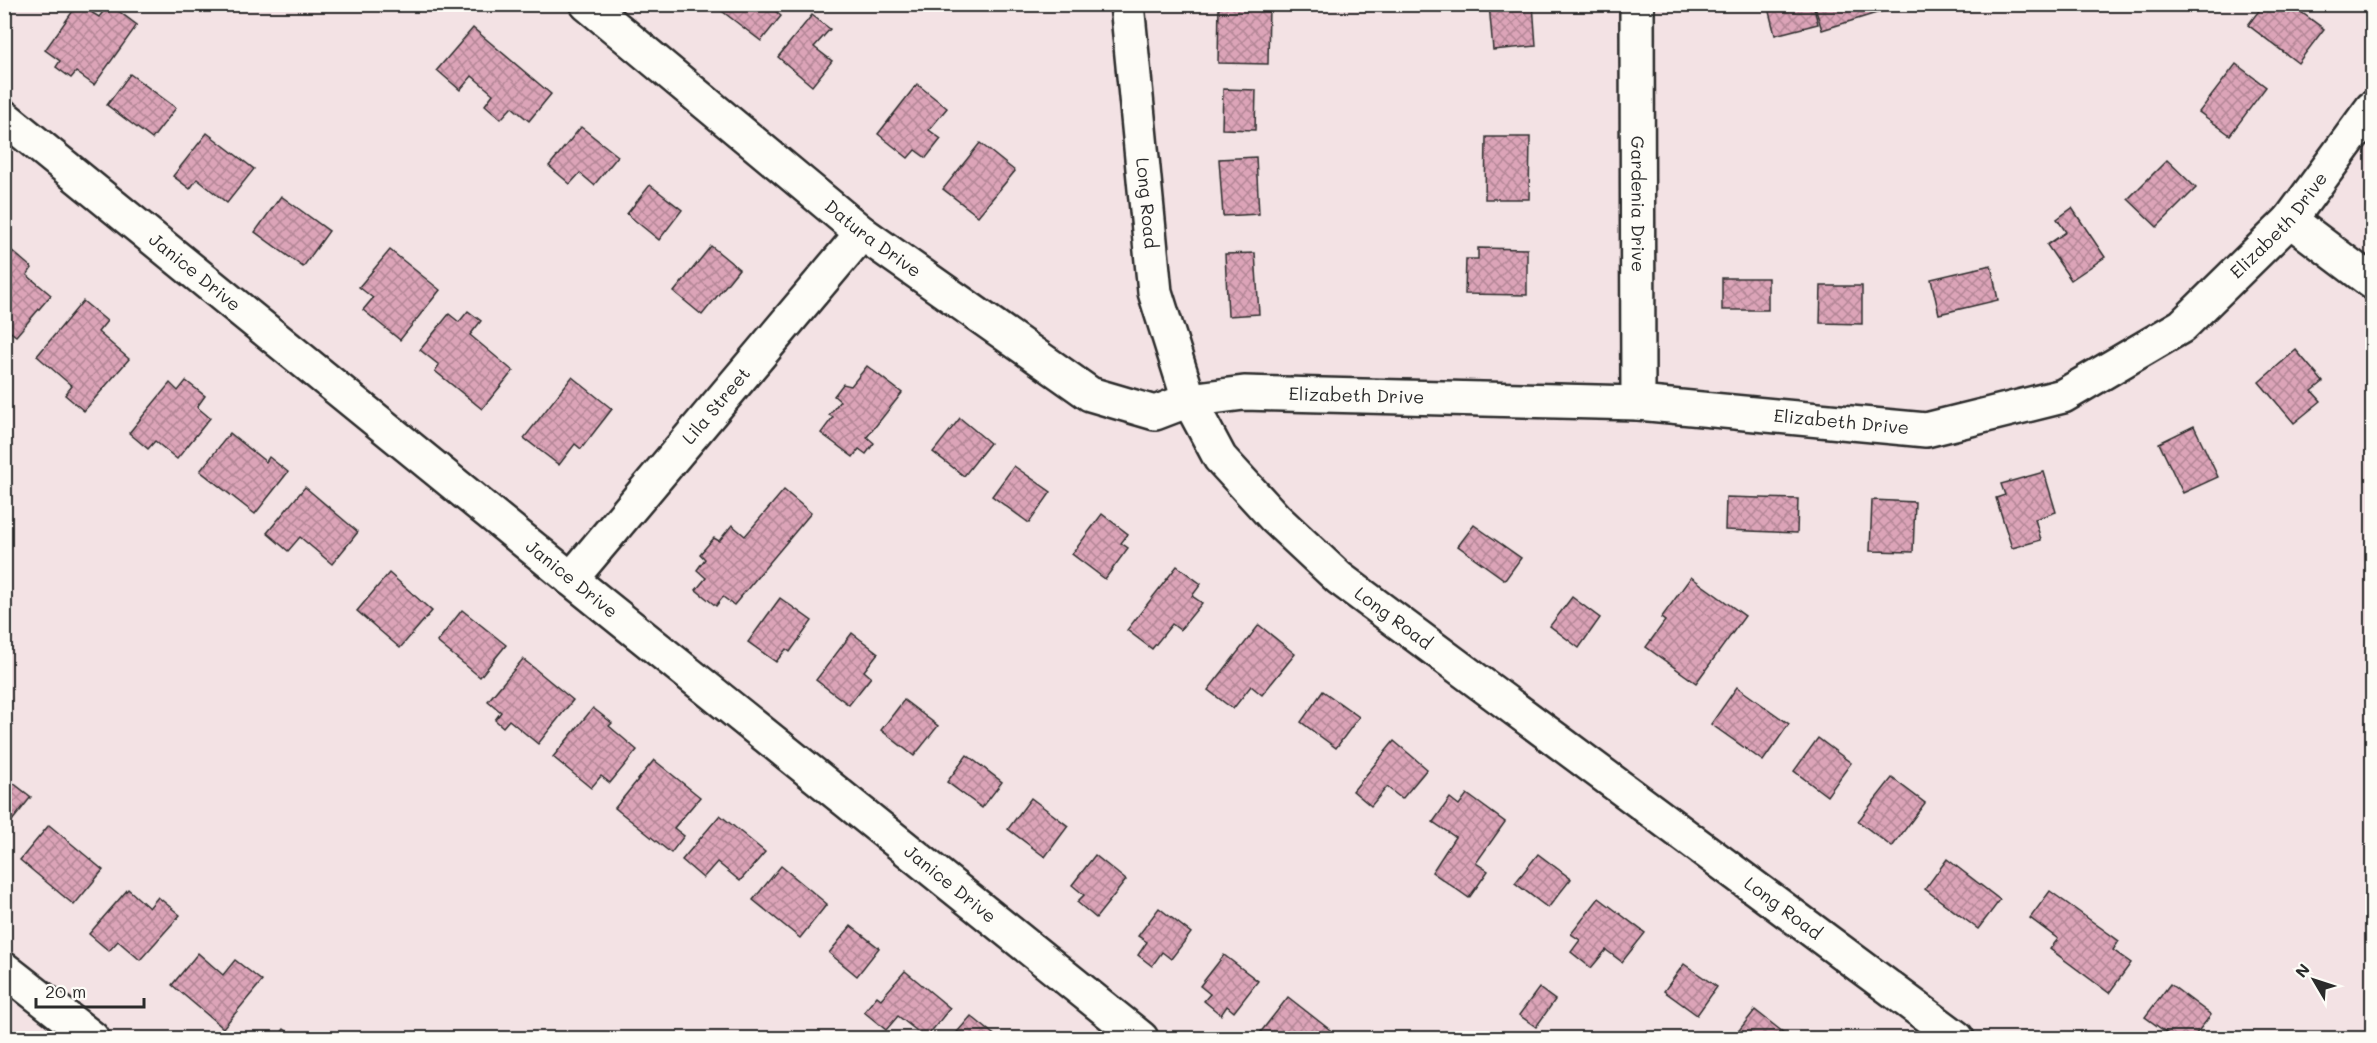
<svg xmlns="http://www.w3.org/2000/svg" width="2377" height="1043" viewBox="0 0 2377 1043" font-family="Mali,sans-serif">
<style>
.building{fill:url(#building-cross-hatch);stroke:#2b2b2b;stroke-width:1.5}
.lines{fill:none;stroke-linecap:round;stroke-linejoin:round}
.minor-casing{stroke:#2b2b2b;stroke-width:38}
.tertiary-casing{stroke:#2b2b2b;stroke-width:38}
.minor{stroke:#fdfcf7;stroke-width:33}
.tertiary{stroke:#fdfcf7;stroke-width:33}
.labels{text-anchor:middle;stroke-width:5;stroke-linejoin:round;paint-order:stroke}
.street-label{font-size:18px;fill:#2b2b2b;stroke:#fdfcf7}
</style>
<defs>
<pattern id="building-cross-hatch" width="8" height="8" patternUnits="userSpaceOnUse" patternTransform="scale(1.5)"><rect width="8" height="8" fill="#dca4b8"/><path d="M0 0l8 8M0 8l8-8" fill="none" stroke="#b38696"/></pattern>
</defs>
<rect width="100%" height="100%" fill="#f3e2e4"/>
<filter id="ink" filterUnits="userSpaceOnUse"><feTurbulence type="fractalNoise" baseFrequency=".0167" numOctaves="2"/><feDisplacementMap in="SourceGraphic" scale="12" xChannelSelector="R" yChannelSelector="G"/><feConvolveMatrix kernelMatrix="1 2 1 2 8 2 1 2 1" color-interpolation-filters="sRGB"/></filter>
<g filter="url(#ink)">
<g class="building">
<polygon points="78,4 99,17 109,4 137,25 94,85 76,72 71,78 56,67 60,61 45,50"/>
<polygon points="767,4 781,16 761,41 714,5"/>
<polygon points="1219,4 1269,4 1268,64 1218,63"/>
<polygon points="1489,4 1533,4 1536,46 1493,50"/>
<polygon points="1767,4 1813,4 1818,24 1775,35"/>
<polygon points="1814,4 1895,4 1896,7 1822,30"/>
<polygon points="2264,4 2290,4 2324,29 2298,63 2248,25"/>
<polygon points="812,15 830,29 814,47 832,61 812,86 778,57"/>
<polygon points="473,28 551,94 529,121 512,107 501,119 485,105 493,94 472,76 460,90 437,70"/>
<polygon points="2236,64 2266,87 2230,135 2199,112"/>
<polygon points="130,74 176,108 152,139 107,105"/>
<polygon points="917,84 947,108 929,130 941,139 926,158 915,150 908,158 878,134"/>
<polygon points="1223,89 1256,90 1255,130 1222,129"/>
<polygon points="581,127 618,156 594,185 580,173 570,184 549,166"/>
<polygon points="207,133 254,169 227,203 197,179 190,189 173,176"/>
<polygon points="1486,137 1530,137 1529,199 1485,199"/>
<polygon points="980,143 1015,171 978,216 943,189"/>
<polygon points="1256,157 1259,214 1223,216 1219,159"/>
<polygon points="2167,160 2196,188 2157,227 2128,199"/>
<polygon points="650,185 682,210 659,240 627,214"/>
<polygon points="281,196 329,231 303,267 255,232"/>
<polygon points="2072,208 2105,257 2071,280 2047,245 2066,232 2057,219"/>
<polygon points="4,244 32,268 27,275 51,295 16,336 4,327"/>
<polygon points="711,246 739,269 702,315 674,292"/>
<polygon points="1478,248 1527,249 1527,295 1465,294 1466,259 1478,259"/>
<polygon points="390,250 440,290 400,340 363,310 373,298 359,287"/>
<polygon points="1255,253 1259,314 1228,316 1225,254"/>
<polygon points="1991,265 1998,300 1939,314 1931,279"/>
<rect x="1722" y="278" width="46" height="32"/>
<polygon points="1821,286 1862,286 1862,324 1820,323"/>
<polygon points="83,301 107,321 98,332 129,359 84,411 65,395 72,386 37,356"/>
<polygon points="468,311 481,321 470,335 513,371 482,409 435,371 439,365 420,350 449,314 459,322"/>
<polygon points="2296,350 2323,382 2312,391 2321,401 2294,423 2259,382"/>
<polygon points="867,366 902,393 867,437 874,443 866,454 859,449 853,457 821,433 833,417 829,415 840,401 834,396 843,384 851,386"/>
<polygon points="572,377 612,409 581,449 575,444 559,465 524,438"/>
<polygon points="186,381 205,396 197,407 210,418 177,459 155,441 148,449 129,433 170,383 178,391"/>
<polygon points="960,418 990,443 964,476 933,452"/>
<polygon points="2194,426 2218,477 2183,493 2159,443"/>
<polygon points="230,433 266,462 269,457 288,472 255,514 200,471"/>
<polygon points="1014,466 1051,492 1029,523 992,496"/>
<polygon points="2044,472 2056,512 2035,519 2041,540 2012,548 1996,498 2005,495 2001,484"/>
<polygon points="305,487 358,532 332,564 300,537 288,551 267,533"/>
<polygon points="784,490 811,513 734,605 723,597 716,606 696,590 706,578 697,570 705,559 700,554 714,538 719,541 732,525 745,536"/>
<polygon points="1726,497 1798,499 1797,533 1725,530"/>
<polygon points="1872,500 1915,502 1913,552 1870,551"/>
<polygon points="1102,514 1128,534 1121,543 1128,548 1105,579 1072,554"/>
<polygon points="1474,525 1521,558 1505,580 1458,546"/>
<polygon points="1177,566 1201,584 1192,596 1202,603 1180,630 1172,624 1152,649 1127,630"/>
<polygon points="389,573 432,611 400,648 357,611"/>
<polygon points="1691,577 1745,616 1696,683 1646,647 1665,621 1661,618"/>
<polygon points="1572,597 1600,618 1579,648 1550,626"/>
<polygon points="780,598 812,621 790,652 786,649 776,662 748,642"/>
<polygon points="462,610 506,645 480,677 437,642"/>
<polygon points="1259,625 1295,654 1262,695 1251,686 1233,709 1208,690"/>
<polygon points="852,633 878,653 864,671 871,677 849,705 816,680"/>
<polygon points="523,659 573,700 538,744 509,720 503,727 495,720 501,712 488,701"/>
<polygon points="1737,687 1789,724 1763,761 1711,724"/>
<polygon points="1323,691 1359,717 1336,748 1301,722"/>
<polygon points="904,700 938,726 914,756 881,730"/>
<polygon points="593,708 612,723 609,726 637,750 610,783 601,776 591,788 553,757"/>
<polygon points="1818,738 1851,763 1827,796 1794,771"/>
<polygon points="1394,741 1427,769 1402,799 1387,787 1371,806 1353,791"/>
<polygon points="967,755 1002,782 982,808 947,782"/>
<polygon points="654,760 700,797 674,828 684,836 671,853 615,808"/>
<polygon points="4,776 31,797 4,831"/>
<polygon points="1892,778 1925,803 1892,847 1858,821"/>
<polygon points="1467,794 1505,822 1476,863 1488,871 1469,898 1432,872 1455,837 1433,822 1450,798 1459,805"/>
<polygon points="1031,798 1068,826 1045,857 1008,829"/>
<polygon points="720,815 765,852 740,881 717,862 703,878 682,860"/>
<polygon points="49,825 103,870 74,905 20,860"/>
<polygon points="1538,854 1571,879 1548,908 1515,883"/>
<polygon points="1095,855 1126,880 1096,918 1077,902 1084,895 1072,885"/>
<polygon points="1947,859 2000,900 1978,929 1925,889"/>
<polygon points="781,866 827,904 800,938 753,900"/>
<polygon points="128,889 149,908 158,897 180,915 140,960 118,941 109,951 89,934"/>
<polygon points="2050,891 2119,941 2113,950 2131,963 2109,993 2050,949 2058,939 2030,918"/>
<polygon points="1599,898 1645,933 1622,962 1606,950 1591,968 1571,952 1580,940 1571,934"/>
<polygon points="1159,908 1191,933 1171,959 1162,952 1152,966 1138,955 1147,942 1138,936"/>
<polygon points="851,926 879,948 857,976 829,953"/>
<polygon points="198,953 223,975 235,960 262,981 223,1028 172,985"/>
<polygon points="1224,955 1258,981 1234,1012 1227,1006 1221,1015 1204,1001 1210,994 1200,986"/>
<polygon points="1684,964 1717,987 1697,1015 1664,991"/>
<polygon points="905,971 950,1008 926,1038 898,1016 886,1030 864,1012 877,996 881,999"/>
<polygon points="2170,984 2211,1015 2193,1038 2174,1038 2145,1017"/>
<polygon points="1539,988 1555,1000 1536,1027 1519,1015"/>
<polygon points="1288,997 1334,1033 1330,1038 1256,1038"/>
<polygon points="1755,1010 1789,1037 1788,1038 1733,1038"/>
<polygon points="971,1016 998,1038 952,1038"/>
<polygon points="284,1029 297,1038 277,1038"/>
</g>
<g class="lines">
<defs>
<g id="minor">
<path id="s1" d="M 587,4 L 862,233 L 1090,394 L 1155,413 L 1189,400 L 1244,393 L 1638,403 L 1926,430 L 2063,396 L 2182,326 L 2290,220 L 2372,108"/>
<path id="s2" d="M 1637,4 L 1638,403"/>
<path id="s3" d="M 4,117 L 571,579 L 1141,1038"/>
<polyline points="2290,220 2372,282"/>
<path id="s4" d="M 571,579 L 862,233"/>
<polyline points="4,969 92,1038"/>
</g>
<g id="tertiary">
<path id="s5" d="M 1127,4 L 1155,292 L 1189,400 L 1220,458 L 1275,518 L 1339,578 L 1957,1038"/>
</g>
</defs>
<use href="#minor" class="minor-casing"/>
<use href="#tertiary" class="tertiary-casing"/>
<use href="#minor" class="minor"/>
<use href="#tertiary" class="tertiary"/>
</g>
</g>
<g class="labels">
<g class="street-label">
<text dy="6" stroke="none"><textPath href="#s5" startOffset="200">Long Road</textPath></text>
<text dy="6" stroke="none"><textPath href="#s2" startOffset="200">Gardenia Drive</textPath></text>
<text dy="6" stroke="none"><textPath href="#s1" startOffset="1899">Elizabeth Drive</textPath></text>
<text dy="6" stroke="none"><textPath href="#s1" startOffset="370">Datura Drive</textPath></text>
<text dy="6" stroke="none"><textPath href="#s3" startOffset="246">Janice Drive</textPath></text>
<text dy="6" stroke="none"><textPath href="#s1" startOffset="909">Elizabeth Drive</textPath></text>
<text dy="6" stroke="none"><textPath href="#s4" startOffset="226">Lila Street</textPath></text>
<text dy="6" stroke="none"><textPath href="#s1" startOffset="1395">Elizabeth Drive</textPath></text>
<text dy="6" stroke="none"><textPath href="#s3" startOffset="732">Janice Drive</textPath></text>
<text dy="6" stroke="none"><textPath href="#s5" startOffset="705">Long Road</textPath></text>
<text dy="6" stroke="none"><textPath href="#s3" startOffset="1218">Janice Drive</textPath></text>
<text dy="6" stroke="none"><textPath href="#s5" startOffset="1191">Long Road</textPath></text>
</g>
</g>
<rect width="2377" height="1043" fill="none" stroke="#fdfcf7" stroke-width="24"/>
<rect x="12" y="12" width="2353" height="1019" fill="none" stroke="#2b2b2b" stroke-width="2" filter="url(#ink)"/>
<g transform="translate(2314 980) rotate(309)" stroke="#fdfcf7" stroke-width="4.5" paint-order="stroke">
<path d="M0-4.5L10 22L0 15L-10 22Z" fill="#2b2b2b"/>
<text y="-9" font-size="16" font-weight="bold" text-anchor="middle" fill="#2b2b2b">N</text>
</g>
<path d="M36 998v9h108v-9" fill="none" stroke="#2b2b2b" stroke-width="3"/>
<text x="45" y="998" font-size="18" fill="#2b2b2b" stroke="#fdfcf7" stroke-width="4.5" paint-order="stroke">20 m</text>
</svg>
